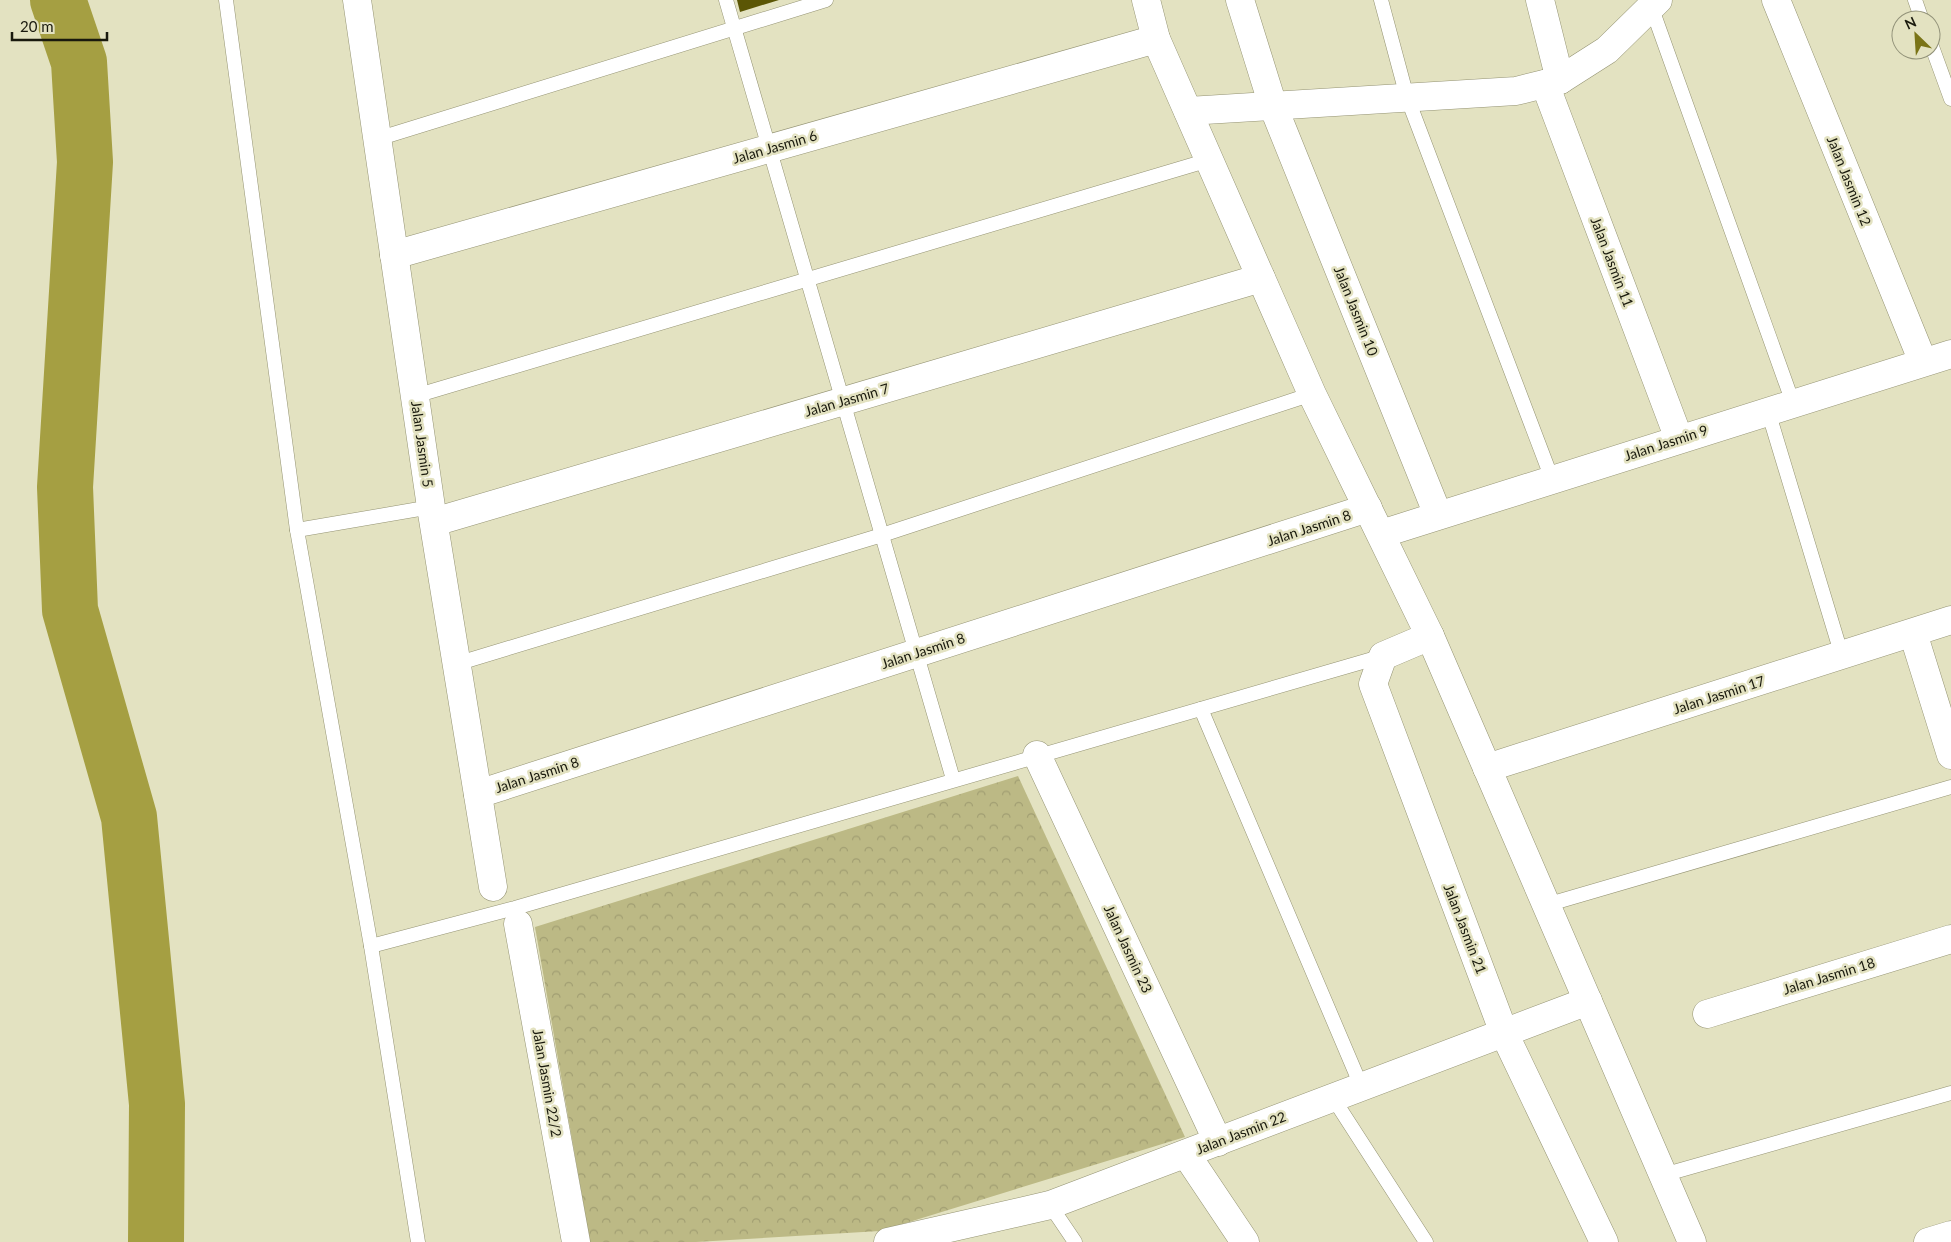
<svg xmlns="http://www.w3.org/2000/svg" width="1951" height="1242" viewBox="0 0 1951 1242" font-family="Lato,sans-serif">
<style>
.forest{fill:url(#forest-crowns)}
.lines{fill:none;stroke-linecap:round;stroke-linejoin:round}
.river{stroke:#a59f42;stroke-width:56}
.building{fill:#5b5605}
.lane-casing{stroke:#949373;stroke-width:15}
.street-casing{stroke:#949373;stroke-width:29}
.lane{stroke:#fff;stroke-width:14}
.street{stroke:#fff;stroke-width:28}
.labels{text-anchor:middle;stroke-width:5;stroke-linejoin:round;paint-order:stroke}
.street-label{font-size:14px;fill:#19190d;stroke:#e3e2c1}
</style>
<defs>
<pattern id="forest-crowns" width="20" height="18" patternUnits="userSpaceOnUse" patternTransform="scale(1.25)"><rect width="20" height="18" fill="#bcb985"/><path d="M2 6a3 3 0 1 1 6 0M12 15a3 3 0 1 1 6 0" fill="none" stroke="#a19e72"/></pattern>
</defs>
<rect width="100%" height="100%" fill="#e3e2c1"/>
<polygon class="forest" points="1018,776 1185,1137 880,1231 696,1242 590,1242 535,927"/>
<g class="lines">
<polyline class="river" points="58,0 79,62 85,162 65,487 70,610 129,817 157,1104 156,1242"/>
</g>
<polygon class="building" points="737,0 779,0 740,12"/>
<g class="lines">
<defs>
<g id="lane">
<polyline points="226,0 297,530 371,946 418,1242"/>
<polyline points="726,0 953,779"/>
<polyline points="1381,0 1407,97 1552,479"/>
<polyline points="1915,0 1922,20"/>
<polyline points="1651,6 1793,403"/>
<polyline points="1931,44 1951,99"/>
<polyline points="377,139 826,0"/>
<polyline points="415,396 1209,160"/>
<polyline points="1768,411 1842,656"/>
<polyline points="297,530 431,507"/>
<polyline points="456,664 882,535 1312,394"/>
<polyline points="1201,709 1362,1088"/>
<polyline points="1546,905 1951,787"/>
<polyline points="371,946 515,908 1383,656"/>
<polyline points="1333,1098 1426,1242"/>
<polyline points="1663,1175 1951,1093"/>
<polyline points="1050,1205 1075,1242"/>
</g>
<g id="street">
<polyline points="357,0 431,507 493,887"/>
<polyline points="1146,0 1156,39 1312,394 1430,636 1692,1242"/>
<polyline points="1240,0 1273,106 1438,515"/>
<polyline points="1540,0 1560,80"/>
<polyline points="1776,0 1923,362"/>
<polyline points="1545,84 1679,439"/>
<polyline points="1188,111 1516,91 1560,80 1607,50 1658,0"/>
<polyline points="394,255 1156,39"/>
<polyline points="434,522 1261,278"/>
<polyline points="1381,534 1951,354"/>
<polyline points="1913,633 1951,755"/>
<polyline points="1430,636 1383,656 1373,684 1504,1033 1604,1242"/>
<polyline points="1037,755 1218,1142"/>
<polyline points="1487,768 1951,620"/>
<polyline points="478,794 1368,508"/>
<polyline points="518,924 576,1242"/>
<polyline points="1707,1014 1951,939"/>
<polyline points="1186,1154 1245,1242"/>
<polyline points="888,1242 1050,1205 1588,1001"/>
<polyline points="1928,1242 1951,1235"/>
</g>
</defs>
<use href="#lane" class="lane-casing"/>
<use href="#street" class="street-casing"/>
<use href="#lane" class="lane"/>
<use href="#street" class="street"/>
</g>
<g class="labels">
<g class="street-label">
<text transform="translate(775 147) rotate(-16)" y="5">Jalan Jasmin 6</text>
<text transform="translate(1849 181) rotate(68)" y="5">Jalan Jasmin 12</text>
<text transform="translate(1612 262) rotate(69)" y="5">Jalan Jasmin 11</text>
<text transform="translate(1356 311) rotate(68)" y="5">Jalan Jasmin 10</text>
<text transform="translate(847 400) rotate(-16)" y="5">Jalan Jasmin 7</text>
<text transform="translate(1666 443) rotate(-18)" y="5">Jalan Jasmin 9</text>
<text transform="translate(422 444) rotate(82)" y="5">Jalan Jasmin 5</text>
<text transform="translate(1309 528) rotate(-18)" y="5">Jalan Jasmin 8</text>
<text transform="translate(923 651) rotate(-18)" y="5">Jalan Jasmin 8</text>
<text transform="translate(1719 695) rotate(-18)" y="5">Jalan Jasmin 17</text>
<text transform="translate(537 775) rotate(-18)" y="5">Jalan Jasmin 8</text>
<text transform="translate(1465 929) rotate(69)" y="5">Jalan Jasmin 21</text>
<text transform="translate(1128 949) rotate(65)" y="5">Jalan Jasmin 23</text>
<text transform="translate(1829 976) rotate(-17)" y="5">Jalan Jasmin 18</text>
<text transform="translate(547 1083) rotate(80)" y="5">Jalan Jasmin 22/2</text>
<text transform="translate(1241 1133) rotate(-21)" y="5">Jalan Jasmin 22</text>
</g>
</g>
<g transform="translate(1916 35) rotate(335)"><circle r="24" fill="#e3e2c1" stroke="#929279"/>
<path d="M0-4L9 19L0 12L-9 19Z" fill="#7a7417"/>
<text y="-8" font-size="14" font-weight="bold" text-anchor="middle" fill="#19190d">N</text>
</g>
<path d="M12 32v8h95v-8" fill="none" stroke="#19190d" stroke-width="2.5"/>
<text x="20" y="32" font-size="15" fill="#19190d" stroke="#e3e2c1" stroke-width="4" paint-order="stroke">20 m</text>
</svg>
